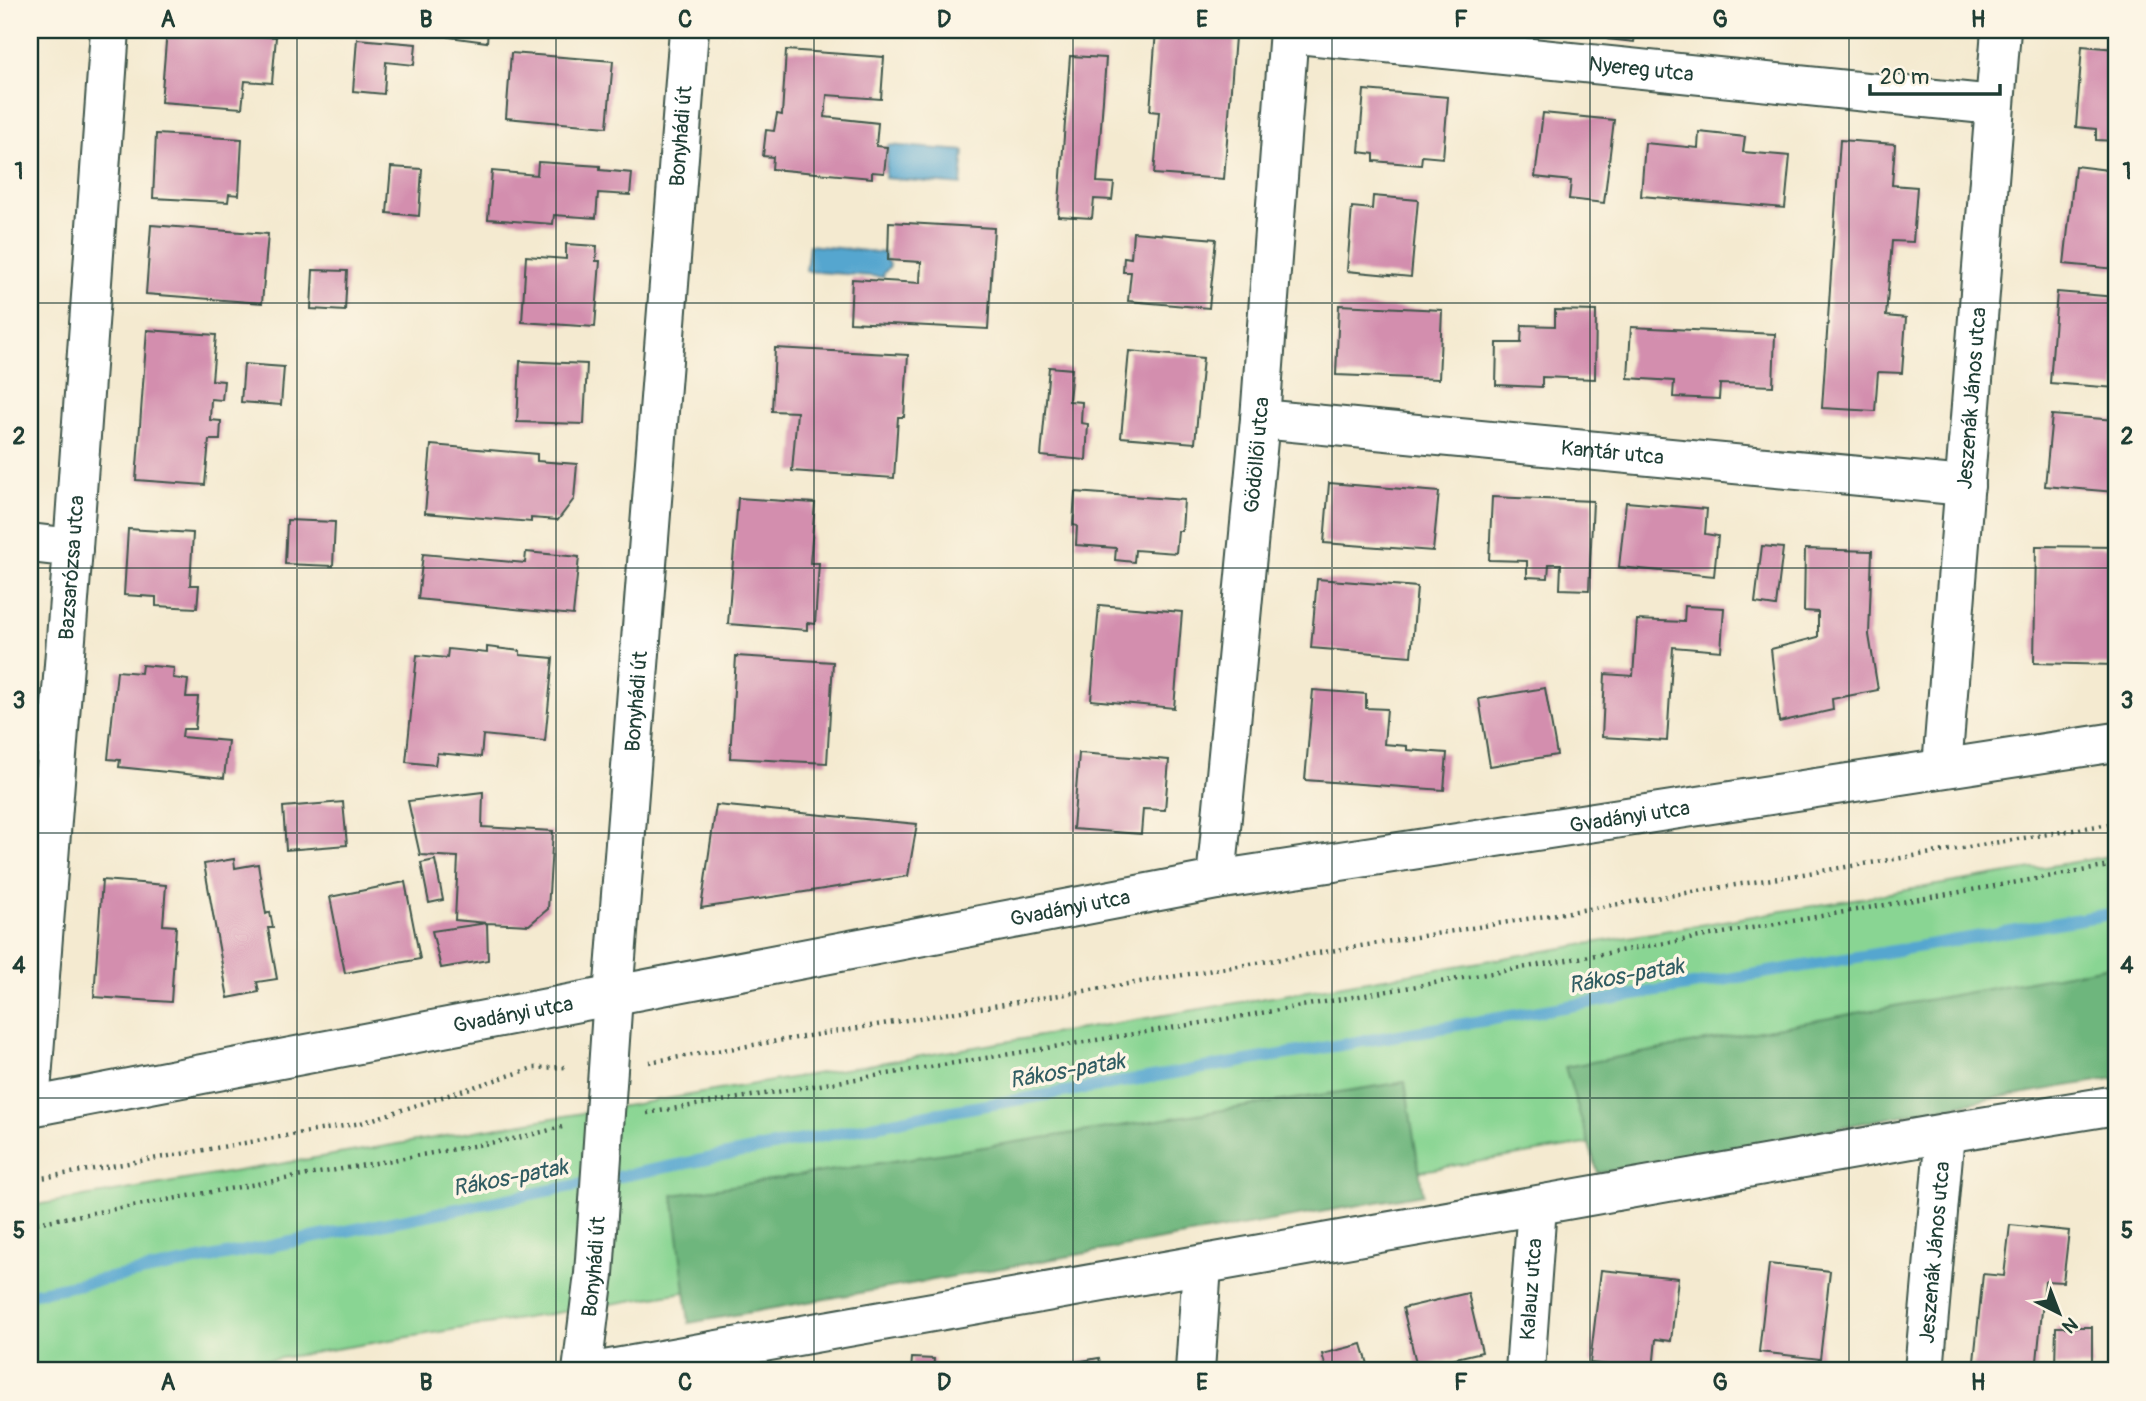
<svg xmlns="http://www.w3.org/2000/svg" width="2146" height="1401" viewBox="0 0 2146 1401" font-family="Pangolin,sans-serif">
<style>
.green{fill:#89d593;stroke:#548964;stroke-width:2}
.forest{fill:#6eb67d;stroke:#467a58;stroke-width:2}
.water{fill:#54a6cf;stroke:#3a7282;stroke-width:2}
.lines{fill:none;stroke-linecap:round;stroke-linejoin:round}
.stream{stroke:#54a6cf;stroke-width:12}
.building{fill:#d38eae}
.minor-casing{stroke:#3f574b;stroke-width:42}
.tertiary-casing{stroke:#3f574b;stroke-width:42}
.path{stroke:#3f574b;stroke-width:4.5;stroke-dasharray:2 5;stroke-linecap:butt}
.minor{stroke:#fff;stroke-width:38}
.tertiary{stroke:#fff;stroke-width:38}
.grid{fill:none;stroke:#1f3d34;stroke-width:2;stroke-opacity:0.55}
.labels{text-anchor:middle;stroke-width:7;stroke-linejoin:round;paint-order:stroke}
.street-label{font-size:21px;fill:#1f3d34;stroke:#fcf5e5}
.water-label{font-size:23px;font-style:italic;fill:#2f5c62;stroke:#fcf5e5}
.neatline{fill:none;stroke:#1f3d34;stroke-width:2.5}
.grid-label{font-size:23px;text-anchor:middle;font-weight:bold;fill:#1f3d34}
</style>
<rect width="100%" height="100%" fill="#fcf5e5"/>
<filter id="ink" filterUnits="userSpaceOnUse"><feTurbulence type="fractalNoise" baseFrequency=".0143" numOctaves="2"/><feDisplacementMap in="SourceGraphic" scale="14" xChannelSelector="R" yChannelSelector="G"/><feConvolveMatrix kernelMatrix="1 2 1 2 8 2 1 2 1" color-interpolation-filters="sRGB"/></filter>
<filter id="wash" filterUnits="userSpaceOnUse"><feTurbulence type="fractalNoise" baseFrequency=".00686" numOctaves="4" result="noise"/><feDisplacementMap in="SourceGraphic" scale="28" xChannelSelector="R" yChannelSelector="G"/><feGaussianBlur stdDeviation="1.57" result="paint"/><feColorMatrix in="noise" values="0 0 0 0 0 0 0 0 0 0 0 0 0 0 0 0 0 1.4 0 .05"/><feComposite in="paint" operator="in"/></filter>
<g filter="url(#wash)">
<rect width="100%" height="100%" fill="#f4ead0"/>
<polygon class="green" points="2116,855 2116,1057 202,1371 30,1371 30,1206"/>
<g class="forest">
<polygon points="2116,965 2116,1078 1995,1098 1598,1173 1565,1067"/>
<polygon points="1405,1082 1423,1194 689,1323 673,1195"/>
</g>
<g class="water">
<polygon points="888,145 964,151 961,185 885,178"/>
<polygon points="809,245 885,253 885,258 890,266 884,273 883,277 806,271"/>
</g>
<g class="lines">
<polyline class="stream" points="30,1294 928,1115 2116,913"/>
</g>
<g id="blocks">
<g class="building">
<polygon points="30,30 37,30 32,94 30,94"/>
<polygon points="167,30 276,37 272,83 245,81 242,108 161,102"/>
<polygon points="450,30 488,30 487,42 449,37"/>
<polygon points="1156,30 1235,37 1224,179 1154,174 1159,112 1150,111"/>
<polygon points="1609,30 1636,30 1634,42 1608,39"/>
<polygon points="1899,30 1931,30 1930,34 1899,32"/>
<polygon points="357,39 416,44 414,65 386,62 384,94 353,91"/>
<polygon points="2082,46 2116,49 2116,141 2096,140 2096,129 2076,127"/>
<polygon points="786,50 884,57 881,99 827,95 825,117 878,123 876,146 887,147 884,173 872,172 872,178 772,169 773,157 763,156 766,130 774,131 777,114 782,115"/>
<polygon points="511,53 613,61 607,127 506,118"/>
<polygon points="1070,56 1106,58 1097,182 1114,183 1112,200 1094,199 1092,218 1058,216"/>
<polygon points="1364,90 1448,97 1443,158 1422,156 1421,165 1374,161 1374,154 1359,152"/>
<polygon points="1543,113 1614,120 1604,203 1569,199 1571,181 1535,177"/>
<polygon points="1699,132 1745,137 1743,152 1790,156 1785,208 1641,196 1645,143 1698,148"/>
<polygon points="156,134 242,139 239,195 229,194 228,202 153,198"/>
<polygon points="1840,140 1895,144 1892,185 1917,187 1913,242 1892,241 1886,316 1906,318 1902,373 1878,372 1875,411 1822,408"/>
<polygon points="538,162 600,166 600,170 632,173 630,195 598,193 596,218 554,215 553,224 488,219 492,171 537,175"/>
<polygon points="2075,166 2116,171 2116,269 2064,264"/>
<polygon points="391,167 422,169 419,216 387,213"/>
<polygon points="1373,196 1418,200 1411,277 1347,271 1352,207 1372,209"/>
<polygon points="889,222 994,228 988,329 850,322 852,279 920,283 921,262 888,260"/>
<polygon points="151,225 268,234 262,303 146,294"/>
<polygon points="1133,232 1216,239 1209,308 1128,301 1131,272 1123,272 1124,257 1131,258"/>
<polygon points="566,244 597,246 596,261 600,261 595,327 522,322 526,256 566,259"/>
<polygon points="313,270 347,271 345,311 311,309"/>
<polygon points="2057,292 2116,297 2116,388 2050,383"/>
<polygon points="1339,305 1442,310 1439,379 1336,375"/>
<polygon points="1555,310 1596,311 1595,379 1542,377 1542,387 1496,385 1497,343 1521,343 1522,325 1555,326"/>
<polygon points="1631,327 1775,334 1773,386 1720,384 1719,399 1673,397 1674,381 1628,378"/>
<polygon points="147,330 216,335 212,380 224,381 222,400 211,399 210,420 221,421 220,440 209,440 205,485 136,480"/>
<polygon points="775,348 908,355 904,417 898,417 894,478 792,471 797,412 772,411"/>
<polygon points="1129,351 1203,358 1195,443 1121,437"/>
<polygon points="520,361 587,364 584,424 517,422"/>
<polygon points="244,364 284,367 281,405 241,402"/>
<polygon points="1049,367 1072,369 1069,401 1082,402 1081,423 1088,424 1086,460 1041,456"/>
<polygon points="2052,415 2116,420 2115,492 2045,486"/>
<polygon points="431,445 537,454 537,461 577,464 574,499 558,520 531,518 531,522 425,513"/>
<polygon points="1329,483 1439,492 1433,551 1324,543"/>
<polygon points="1075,492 1184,500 1182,531 1178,531 1176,553 1135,550 1134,562 1115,560 1116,548 1076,545 1077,526 1073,525"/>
<polygon points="1492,497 1593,501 1589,590 1560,589 1561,564 1549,564 1548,578 1527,577 1527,561 1489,560"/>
<polygon points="738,498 815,503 810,563 819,563 815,624 807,623 807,630 728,624"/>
<polygon points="1626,502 1707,509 1705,534 1718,536 1714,576 1619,567"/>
<polygon points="287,520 335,522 333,566 285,564"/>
<polygon points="128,529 193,533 190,585 199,585 197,608 156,606 156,597 124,595"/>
<polygon points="1762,546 1783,548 1776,606 1755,603"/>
<polygon points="2036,546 2116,547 2115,665 2034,663"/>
<polygon points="1805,549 1872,551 1869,635 1878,690 1832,699 1833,710 1779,722 1771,649 1818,637 1818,612 1804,611"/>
<polygon points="526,552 579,557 573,615 418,599 423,554 525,563"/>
<polygon points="1317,579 1417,587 1411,656 1311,648"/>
<polygon points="1099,605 1182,612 1174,708 1091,700"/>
<polygon points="1685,606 1724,608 1721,651 1673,647 1667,741 1602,737 1605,674 1633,676 1637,620 1684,622"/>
<polygon points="487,647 520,651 520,655 553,658 545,741 483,735 481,757 437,753 435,765 406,762 417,655 447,658 448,649 487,653"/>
<polygon points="736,656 833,662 827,763 730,758"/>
<polygon points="142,665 174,668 173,678 188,680 186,697 198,697 195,729 183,729 182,737 228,741 224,778 119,767 120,760 108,759 117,671 141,673"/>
<polygon points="1545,688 1557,755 1490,766 1479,699"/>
<polygon points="1313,690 1366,694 1366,708 1387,709 1384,744 1407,746 1407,750 1447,753 1444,790 1305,780"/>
<polygon points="1079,753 1169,760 1165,810 1143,809 1141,834 1073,829"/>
<polygon points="483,792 482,827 553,831 548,909 529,925 487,923 488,960 441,968 432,931 487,923 455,920 458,857 420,855 408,801"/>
<polygon points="343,802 347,845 286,850 283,807"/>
<polygon points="716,805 917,824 908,876 701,908"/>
<polygon points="234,859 235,868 258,864 266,914 270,912 273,928 268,928 277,979 257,982 259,992 228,998 204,864"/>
<polygon points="435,860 443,900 429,903 421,863"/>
<polygon points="102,880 166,885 163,925 176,926 171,1002 94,997"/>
<polygon points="405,882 420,959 345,973 330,897"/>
<polygon points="2010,1225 2069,1231 2063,1282 2045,1281 2036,1371 1973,1371 1983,1274 2004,1276"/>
<polygon points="1769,1264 1830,1271 1820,1359 1759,1352"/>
<polygon points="1601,1270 1678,1278 1671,1341 1656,1339 1653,1370 1590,1363"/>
<polygon points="1468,1293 1482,1352 1417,1367 1403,1308"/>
<polygon points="2056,1327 2092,1327 2092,1367 2055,1366"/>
<polygon points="1362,1344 1370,1371 1327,1371 1322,1354"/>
<polygon points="912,1358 934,1359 933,1371 911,1371"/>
<polygon points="1099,1358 1102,1371 1032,1371 1031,1370"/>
</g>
</g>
</g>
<g filter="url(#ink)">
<use href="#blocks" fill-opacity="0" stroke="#3f574b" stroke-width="2"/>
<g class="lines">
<defs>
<g id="minor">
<path id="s1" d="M 1288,33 L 1994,105"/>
<path id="s2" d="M 1260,419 L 1965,486"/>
<polyline points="30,543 73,548"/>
<path id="s3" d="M 1942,768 L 2001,30"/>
<path id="s4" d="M 1216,880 L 1260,419 L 1289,30"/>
<path id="s5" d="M 30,1105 L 73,548 L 110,30"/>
<path id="s6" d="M 30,1107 L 1216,880 L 2116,742"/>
<path id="s7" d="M 582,1371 L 594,1274 L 613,996 L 689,30"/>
<polyline points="1195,1371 1202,1265"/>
<path id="s8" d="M 1525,1371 L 1537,1206"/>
<path id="s9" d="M 1924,1371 L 1945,1133"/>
</g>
<polyline id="tertiary" points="599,1371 1945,1133 2116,1105"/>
</defs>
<use href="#minor" class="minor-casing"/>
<use href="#tertiary" class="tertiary-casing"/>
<g class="path">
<polyline points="649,1062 2116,823"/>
<polyline points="647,1113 1238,1017 2116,865"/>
<polyline points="30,1180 361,1123 533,1068 567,1067"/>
<polyline points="30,1224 438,1152 518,1138 562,1127"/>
</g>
<use href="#minor" class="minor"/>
<use href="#tertiary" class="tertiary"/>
</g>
</g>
<path class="grid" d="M 297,30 L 297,1371M 556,30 L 556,1371M 814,30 L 814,1371M 1073,30 L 1073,1371M 1332,30 L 1332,1371M 1590,30 L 1590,1371M 1849,30 L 1849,1371M 30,303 L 2116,303M 30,568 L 2116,568M 30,833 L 2116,833M 30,1098 L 2116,1098"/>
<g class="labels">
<g class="street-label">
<text dy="7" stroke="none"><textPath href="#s1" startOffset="355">Nyereg utca</textPath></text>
<text dy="7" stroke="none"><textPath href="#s7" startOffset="1239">Bonyhádi út</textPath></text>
<text dy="7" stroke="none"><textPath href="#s3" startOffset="371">Jeszenák János utca</textPath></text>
<text dy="7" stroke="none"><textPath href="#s2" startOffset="354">Kantár utca</textPath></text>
<text dy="7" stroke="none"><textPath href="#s4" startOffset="427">Gödöllői utca</textPath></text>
<text dy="7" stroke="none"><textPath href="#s5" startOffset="539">Bazsarózsa utca</textPath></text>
<text dy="7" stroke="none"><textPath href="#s7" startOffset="672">Bonyhádi út</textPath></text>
<text dy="7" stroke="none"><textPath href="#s6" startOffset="1626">Gvadányi utca</textPath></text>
<text dy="7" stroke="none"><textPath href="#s6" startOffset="1059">Gvadányi utca</textPath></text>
<text dy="7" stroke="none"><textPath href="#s6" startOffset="492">Gvadányi utca</textPath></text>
<text dy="7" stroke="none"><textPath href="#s9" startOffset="119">Jeszenák János utca</textPath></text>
<text dy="7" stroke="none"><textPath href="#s7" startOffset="105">Bonyhádi út</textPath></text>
<text dy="7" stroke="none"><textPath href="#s8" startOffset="82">Kalauz utca</textPath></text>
</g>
<g class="water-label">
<text transform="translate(1626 975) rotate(-10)" y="8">Rákos-patak</text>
<text transform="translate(1067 1070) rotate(-10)" y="8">Rákos-patak</text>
<text transform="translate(510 1177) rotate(-11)" y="8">Rákos-patak</text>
</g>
</g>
<rect width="2146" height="1401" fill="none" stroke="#fcf5e5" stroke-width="77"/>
<g transform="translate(2059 1313) rotate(138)" stroke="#fcf5e5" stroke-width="5" paint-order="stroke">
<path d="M0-5L12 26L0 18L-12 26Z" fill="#1f3d34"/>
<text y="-10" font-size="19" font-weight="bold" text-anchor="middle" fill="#1f3d34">N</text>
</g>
<path d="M1870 84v10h130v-10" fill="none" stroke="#1f3d34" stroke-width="3.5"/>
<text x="1880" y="84" font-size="21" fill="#1f3d34" stroke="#fcf5e5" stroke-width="5" paint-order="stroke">20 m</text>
<rect x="38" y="38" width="2070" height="1324" class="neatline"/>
<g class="grid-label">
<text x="168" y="27">A</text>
<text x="426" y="27">B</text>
<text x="685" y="27">C</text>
<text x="944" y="27">D</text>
<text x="1202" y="27">E</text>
<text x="1461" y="27">F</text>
<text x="1720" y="27">G</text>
<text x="1978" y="27">H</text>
<text x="19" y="179">1</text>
<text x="2127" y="179">1</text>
<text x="19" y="444">2</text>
<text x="2127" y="444">2</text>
<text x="19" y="708">3</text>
<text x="2127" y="708">3</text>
<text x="19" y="973">4</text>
<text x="2127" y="973">4</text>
<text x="19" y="1238">5</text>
<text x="2127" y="1238">5</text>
<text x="168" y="1390">A</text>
<text x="426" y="1390">B</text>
<text x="685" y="1390">C</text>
<text x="944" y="1390">D</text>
<text x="1202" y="1390">E</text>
<text x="1461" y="1390">F</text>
<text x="1720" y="1390">G</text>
<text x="1978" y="1390">H</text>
</g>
</svg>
